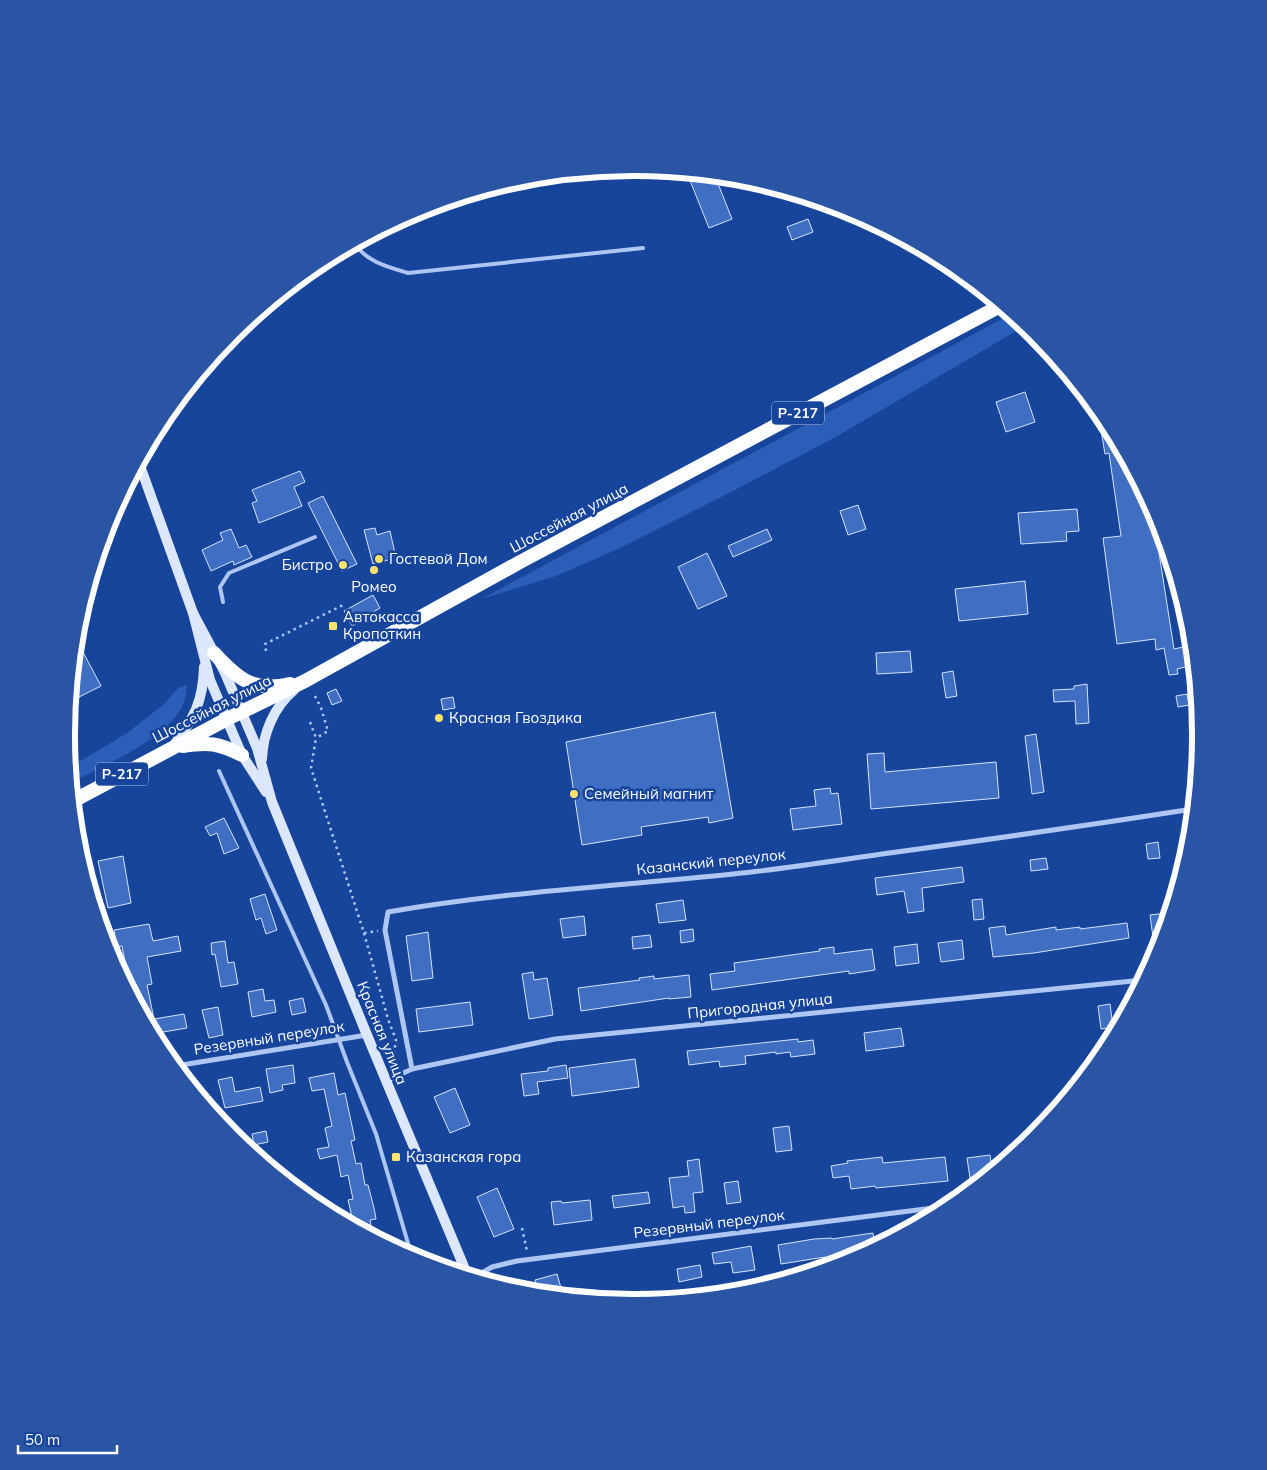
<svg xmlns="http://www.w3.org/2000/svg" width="1267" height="1470" viewBox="0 0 1267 1470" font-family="Mulish,sans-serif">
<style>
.green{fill:#2b5eb9}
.building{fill:#406ec2;stroke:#d5e3fc}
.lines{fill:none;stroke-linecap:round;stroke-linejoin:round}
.path{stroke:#aec6f2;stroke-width:2.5;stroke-dasharray:2.5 4;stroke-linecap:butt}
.service{stroke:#aec6f2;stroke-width:4}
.minor{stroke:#aec6f2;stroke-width:5}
.secondary{stroke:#dde7fc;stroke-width:10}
.trunk{stroke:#fcfdff;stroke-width:14}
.poi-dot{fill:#ffe36f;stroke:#17459c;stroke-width:2}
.labels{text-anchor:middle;stroke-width:5;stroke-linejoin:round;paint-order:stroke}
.shield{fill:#17459c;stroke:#b9c7e1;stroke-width:1}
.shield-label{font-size:14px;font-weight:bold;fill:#fff}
.street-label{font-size:15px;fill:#fff;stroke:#17459c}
.poi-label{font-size:15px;fill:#fff;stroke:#17459c;text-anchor:start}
.rim{fill:none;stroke:#fff;stroke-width:6}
</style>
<rect width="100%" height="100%" fill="#17459c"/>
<g class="green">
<polygon points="1011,314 1025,326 834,438 735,490 618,549 556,576 481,599"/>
<path d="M 187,685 C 186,691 186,699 183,704 C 169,739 104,765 71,783 L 69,768 L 127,733 L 163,705 L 178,688 Z"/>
</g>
<g class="building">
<polygon points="687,173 715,176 732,219 709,228"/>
<polygon points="808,219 813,232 792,240 787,227"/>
<polygon points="1025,392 1035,422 1006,432 996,402"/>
<polygon points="1098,412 1105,420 1152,508 1174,649 1192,645 1194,665 1177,669 1178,674 1169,675 1164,648 1156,650 1155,639 1117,644 1103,538 1121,536 1109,453 1105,454"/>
<polygon points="300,471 305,482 294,487 302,506 259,523 252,503 257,501 252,490"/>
<polygon points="323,496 357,564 342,571 308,503"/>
<polygon points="858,505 866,529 848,535 840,511"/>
<polygon points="1077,509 1079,531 1066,532 1067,541 1021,544 1018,513"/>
<polygon points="375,528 377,535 390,531 396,558 373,564 364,530"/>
<polygon points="231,529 239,548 246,545 252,557 234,565 233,561 211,571 202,550 223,540 220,533"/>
<polygon points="767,529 772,540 733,557 728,546"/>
<polygon points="707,553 727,596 698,609 678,567"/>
<polygon points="1025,581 1028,614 959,621 955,589"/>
<polygon points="373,595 380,608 370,614 371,615 352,626 344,611"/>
<polygon points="910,651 912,672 877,674 876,653"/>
<polygon points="83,652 101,686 69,702 74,656"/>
<polygon points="953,671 957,696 946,698 942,673"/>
<polygon points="1087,684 1089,723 1076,724 1075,701 1054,702 1053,690 1074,689 1074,686"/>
<polygon points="336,689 342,701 332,705 327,693"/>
<polygon points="1187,694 1189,705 1178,707 1176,696"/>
<polygon points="453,697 455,708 443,710 441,699"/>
<polygon points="715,712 733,818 709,823 708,817 641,827 642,835 582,845 566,742"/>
<polygon points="1036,734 1044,792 1032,794 1025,736"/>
<polygon points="884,753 885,772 996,762 999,798 871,809 867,754"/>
<polygon points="830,788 831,794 838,793 842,824 793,830 790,809 816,806 814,790"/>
<polygon points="224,818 239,848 224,854 217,833 210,836 205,827"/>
<polygon points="1158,842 1160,858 1148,859 1146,844"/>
<polygon points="123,856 131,903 108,908 98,861"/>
<polygon points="1046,858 1048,869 1031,871 1030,860"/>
<polygon points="962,867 964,882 922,888 924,911 908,913 904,891 877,895 875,878"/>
<polygon points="265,894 277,930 266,934 261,918 256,920 250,899"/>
<polygon points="982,899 984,919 974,920 972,900"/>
<polygon points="683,900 686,920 659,923 656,904"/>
<polygon points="1167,913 1168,919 1162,936 1153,937 1150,915"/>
<polygon points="584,916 586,935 563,938 560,919"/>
<polygon points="1127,923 1129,938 1034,953 993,957 989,928 1005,926 1006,935 1056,927 1056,930 1080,927 1080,929"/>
<polygon points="149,924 153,941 178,936 181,951 147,957 152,984 147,985 154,1019 184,1014 187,1028 157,1033 157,1035 154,1036 122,975 127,974 122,946 117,947 114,930"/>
<polygon points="693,929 694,941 681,943 680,931"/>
<polygon points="428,932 433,978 412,981 406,936"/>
<polygon points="650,935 652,947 633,949 632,937"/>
<polygon points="962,940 964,959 941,962 938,943"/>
<polygon points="225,941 228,963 234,962 238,984 221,987 215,954 212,955 211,943"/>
<polygon points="917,944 919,963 896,966 894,947"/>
<polygon points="834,947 834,954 872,949 875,970 849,974 849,971 712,990 710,974 735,971 734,963 820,951 819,949"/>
<polygon points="533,972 534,980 547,978 553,1015 529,1019 522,974"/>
<polygon points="689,975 691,997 669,999 669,998 581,1011 578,988 640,980 639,978 654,976 654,979"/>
<polygon points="263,989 265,1001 274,1000 276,1012 252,1017 248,992"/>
<polygon points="303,998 306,1012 292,1015 289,1001"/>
<polygon points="470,1002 473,1025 419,1032 416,1009"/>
<polygon points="1110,1004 1113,1027 1101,1029 1098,1006"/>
<polygon points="218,1007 223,1035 209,1038 202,1010"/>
<polygon points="901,1028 904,1046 866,1051 864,1033"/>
<polygon points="798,1039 798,1042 813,1040 815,1054 791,1057 790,1052 776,1054 776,1052 745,1056 746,1064 720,1067 719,1061 689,1065 687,1051"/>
<polygon points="635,1059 639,1087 572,1096 569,1068"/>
<polygon points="293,1065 295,1083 282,1085 283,1090 270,1093 266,1069"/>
<polygon points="566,1065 568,1078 537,1082 539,1094 524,1096 521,1074 548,1071 548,1068"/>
<polygon points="334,1073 338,1095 345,1093 355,1140 351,1141 356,1164 361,1163 365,1185 368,1185 374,1208 376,1219 370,1220 373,1236 354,1225 348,1200 353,1199 348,1175 341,1177 337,1155 320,1159 317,1149 329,1147 325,1128 332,1126 324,1089 312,1091 309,1078"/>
<polygon points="232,1077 235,1092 260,1087 263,1101 225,1108 218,1080"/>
<polygon points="455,1088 470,1125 450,1133 434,1097"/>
<polygon points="789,1126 792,1150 776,1152 773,1128"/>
<polygon points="266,1131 268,1142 254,1145 252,1134"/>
<polygon points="990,1155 992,1171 986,1176 970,1178 967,1158"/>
<polygon points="882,1157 883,1163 945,1157 948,1181 876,1188 875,1186 851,1189 849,1176 833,1178 831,1166 848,1163 847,1161"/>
<polygon points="699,1159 703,1192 693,1193 695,1212 685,1213 684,1206 673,1208 669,1178 689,1176 687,1161"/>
<polygon points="738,1181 741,1202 727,1204 724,1183"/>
<polygon points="497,1188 514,1229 494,1237 477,1197"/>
<polygon points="648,1192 650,1203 614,1208 612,1196"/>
<polygon points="590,1200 592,1220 554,1225 551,1202 561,1201 562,1203"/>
<polygon points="873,1233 875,1246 850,1259 827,1266 825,1257 781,1264 778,1245 814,1239 832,1238 832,1239"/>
<polygon points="751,1246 755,1270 733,1273 731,1262 714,1264 712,1253"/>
<polygon points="700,1265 702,1277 679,1282 677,1269"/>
<polygon points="557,1274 563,1295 539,1293 535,1280"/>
</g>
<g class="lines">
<g class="path">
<polyline points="266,651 265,644 345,604"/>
<polyline points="315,696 321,708 328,731 316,738"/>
<polyline points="310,722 316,738 311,768 364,933 378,931"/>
<polyline points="364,933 388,1019 396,1040 394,1053"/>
<polyline points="522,1228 527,1251"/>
</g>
<g class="service">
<path d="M 355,244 C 367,262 388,267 408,273 L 643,248"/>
<polyline points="223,602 220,587 229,573 315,537"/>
<polyline points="219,771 326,1005 347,1062 376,1134 412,1257"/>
</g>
<g class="minor">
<polyline points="175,1066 367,1035"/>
<path d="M 412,1069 L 385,930 L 388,912 C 502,892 618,886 733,874 C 783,869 833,861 882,854 C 986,840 1090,825 1193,809"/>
<polyline points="386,1081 412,1069 555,1039 1143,980"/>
<polyline points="475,1277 492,1267 517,1261 949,1206"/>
</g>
<g class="secondary">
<polyline points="139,463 193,613 210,680 242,755 266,792"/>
<polyline points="193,613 225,673 257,748 272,802 367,1035 467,1274"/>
<path d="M 174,745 C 194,718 203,702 204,667"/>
<path d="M 262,759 C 263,733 274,707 294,690"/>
</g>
<g class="trunk">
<path d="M 214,653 C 237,678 253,693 290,684"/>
<path d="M 183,746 C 209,742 218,743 242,755"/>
<polyline points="73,801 227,719 305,681 520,562 1000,306"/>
</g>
</g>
<g class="poi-dot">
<circle cx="379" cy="559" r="5"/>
<circle cx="343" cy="565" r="5"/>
<circle cx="374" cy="570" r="5"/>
<rect x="328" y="621" width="10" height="10" rx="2.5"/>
<circle cx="439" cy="718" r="5"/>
<circle cx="574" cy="794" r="5"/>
<rect x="391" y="1152" width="10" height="10" rx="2.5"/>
</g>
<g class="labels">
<g class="shield">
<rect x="772" y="401.5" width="52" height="23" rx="4"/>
<rect x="96" y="762.5" width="52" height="23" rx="4"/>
</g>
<g class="shield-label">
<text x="798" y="418">Р-217</text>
<text x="122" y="779">Р-217</text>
</g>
<g class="street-label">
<text transform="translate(569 518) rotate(-28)" y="5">Шоссейная улица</text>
<text transform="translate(212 709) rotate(-27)" y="5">Шоссейная улица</text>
<text transform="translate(711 862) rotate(-6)" y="5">Казанский переулок</text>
<text transform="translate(760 1006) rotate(-6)" y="5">Пригородная улица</text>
<text transform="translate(382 1033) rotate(68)" y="5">Красная улица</text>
<text transform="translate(269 1038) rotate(-9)" y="5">Резервный переулок</text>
<text transform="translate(709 1224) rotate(-7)" y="5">Резервный переулок</text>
</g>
<g class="poi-label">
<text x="389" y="564">Гостевой Дом</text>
<text x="333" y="570" text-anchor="end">Бистро</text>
<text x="374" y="592" text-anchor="middle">Ромео</text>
<text x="343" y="622">Автокасса<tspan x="343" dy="17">Кропоткин</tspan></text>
<text x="449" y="723">Красная Гвоздика</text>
<text x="584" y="799">Семейный магнит</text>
<text x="406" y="1162">Казанская гора</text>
</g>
</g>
<path d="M0 0H1267V1470H0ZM633 176H634A558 558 0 0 1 1192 734V736A558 558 0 0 1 634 1294H633A558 558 0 0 1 75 736V734A558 558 0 0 1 633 176Z" fill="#2a54a4" fill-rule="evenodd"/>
<path class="rim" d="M633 176H634A558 558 0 0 1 1192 734V736A558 558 0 0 1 634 1294H633A558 558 0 0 1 75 736V734A558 558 0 0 1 633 176Z"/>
<path d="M18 1445v8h99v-8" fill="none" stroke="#ffffff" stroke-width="2.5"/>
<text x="25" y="1445" font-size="15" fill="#ffffff" stroke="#17459c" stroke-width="4" paint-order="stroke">50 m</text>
</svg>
